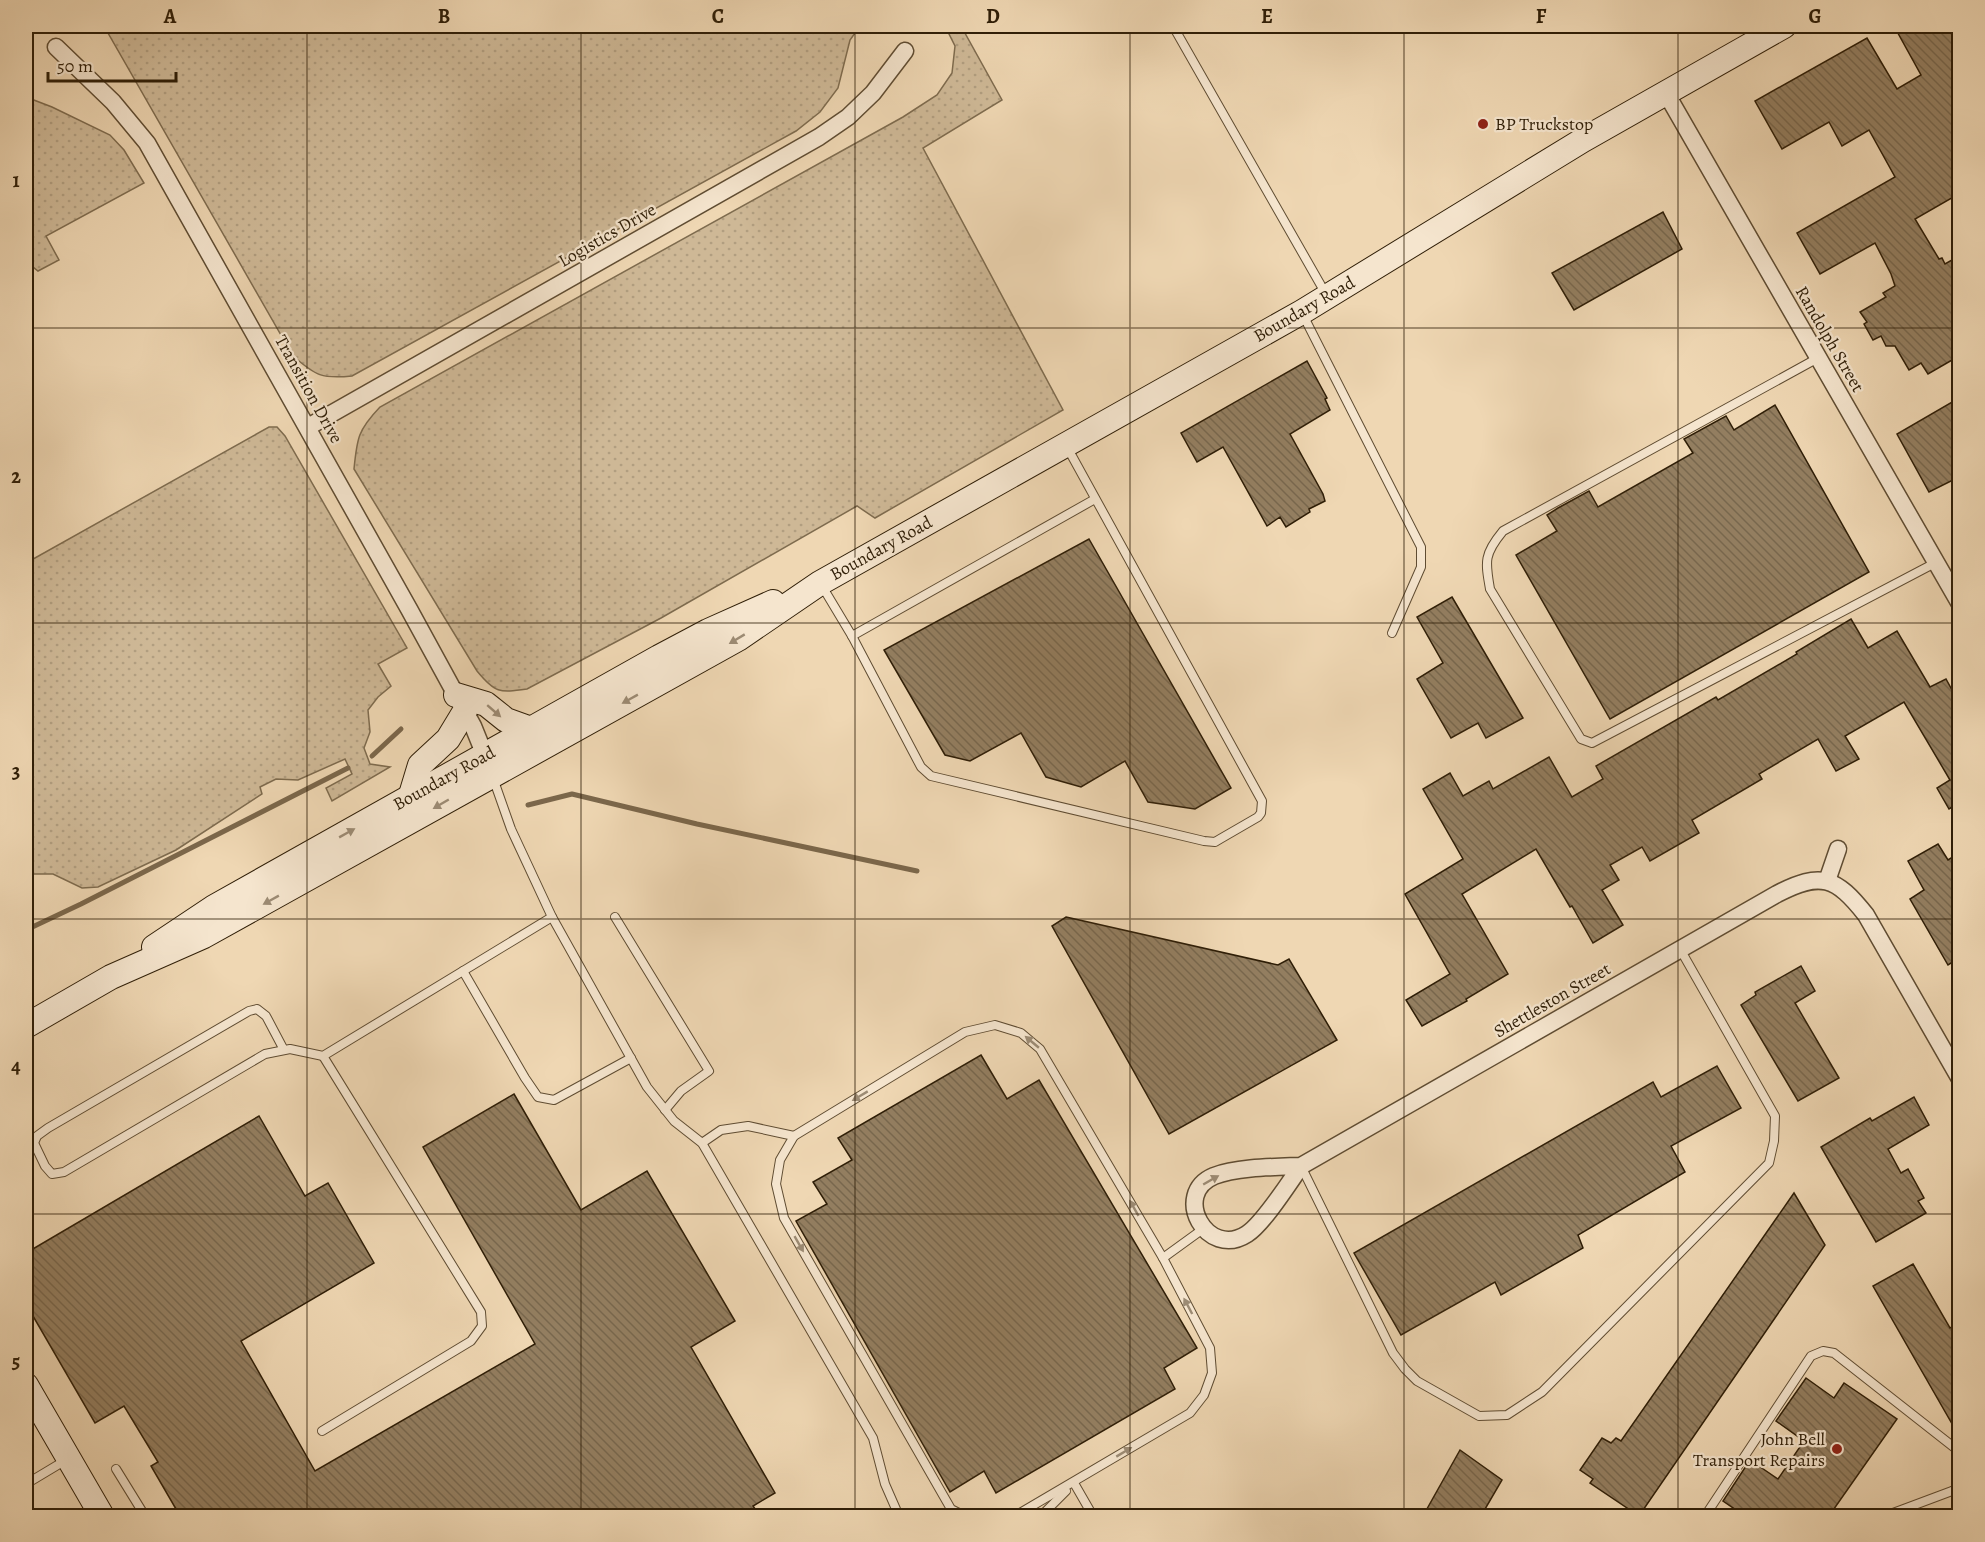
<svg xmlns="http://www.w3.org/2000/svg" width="1985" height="1542" viewBox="0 0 1985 1542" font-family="Alegreya,serif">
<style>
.grass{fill:url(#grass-dots);stroke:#7e6b4e;stroke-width:1.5}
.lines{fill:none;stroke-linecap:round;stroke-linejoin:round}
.stream{stroke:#7b674b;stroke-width:5}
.building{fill:url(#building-back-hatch);stroke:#2f1e07;stroke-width:1.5}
.service-casing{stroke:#5f4c32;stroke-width:10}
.minor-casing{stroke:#5f4c32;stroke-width:19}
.secondary-casing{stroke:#2f1e07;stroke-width:26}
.service{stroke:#f5e5ce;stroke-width:8}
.minor{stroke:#f5e5ce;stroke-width:16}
.secondary{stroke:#f5e5ce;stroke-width:24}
.oneway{fill:#9c8b74}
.grid{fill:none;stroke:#2f1e07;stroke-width:1.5;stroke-opacity:0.55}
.poi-dot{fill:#8f2418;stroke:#f5e5ce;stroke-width:2}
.labels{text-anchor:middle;stroke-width:4.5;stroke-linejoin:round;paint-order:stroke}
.poi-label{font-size:18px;fill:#2f1e07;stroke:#f5e5ce;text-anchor:start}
.street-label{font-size:18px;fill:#2f1e07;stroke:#f5e5ce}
.neatline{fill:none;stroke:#2f1e07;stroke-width:2}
.grid-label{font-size:20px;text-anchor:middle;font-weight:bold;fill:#2f1e07}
</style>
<defs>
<pattern id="grass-dots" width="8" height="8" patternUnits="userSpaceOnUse" patternTransform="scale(1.5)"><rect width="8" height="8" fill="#ceb896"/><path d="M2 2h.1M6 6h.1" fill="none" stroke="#b19e80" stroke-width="1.8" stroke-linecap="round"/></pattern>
<pattern id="building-back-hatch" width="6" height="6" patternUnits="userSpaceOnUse" patternTransform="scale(1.5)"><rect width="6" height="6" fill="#937e60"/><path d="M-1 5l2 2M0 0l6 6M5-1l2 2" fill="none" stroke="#78674d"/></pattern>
</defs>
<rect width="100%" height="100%" fill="#efd7b3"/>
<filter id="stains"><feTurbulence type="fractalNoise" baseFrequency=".00333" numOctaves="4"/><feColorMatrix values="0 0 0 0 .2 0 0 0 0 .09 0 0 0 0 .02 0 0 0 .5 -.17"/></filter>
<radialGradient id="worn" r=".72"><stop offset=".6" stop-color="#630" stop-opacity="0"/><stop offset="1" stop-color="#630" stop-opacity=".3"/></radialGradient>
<g class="grass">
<path d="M 104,26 L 860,26 L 850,40 L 838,88 L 820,112 L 796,131 L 352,376 C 322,379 316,376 293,356 Z"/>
<path d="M 945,26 L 961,26 L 1002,100 L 923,148 L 1063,410 L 875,518 L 857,506 L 661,618 L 527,689 C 499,693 495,693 477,671 L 354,469 C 357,438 358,430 380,407 L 903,117 L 937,95 L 952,73 L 955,46 Z"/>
<polygon points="26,97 52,107 110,135 124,150 144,183 46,236 59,260 38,271 28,263 26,264"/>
<polygon points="269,427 277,427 285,436 407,648 378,664 391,686 378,697 368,710 370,732 364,748 370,764 390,767 332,801 326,788 352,774 345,759 298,780 276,779 260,787 262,794 176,850 98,887 82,888 53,874 26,874 26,563"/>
</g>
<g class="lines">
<g class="stream">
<polyline points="372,756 401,729"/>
<polyline points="528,805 572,794 697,824 917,871"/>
<polyline points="26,930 81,904 348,768"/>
</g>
</g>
<g class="building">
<polygon points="1894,26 1951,26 1959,41 1959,186 1954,189 1957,195 1915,219 1939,259 1942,258 1945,264 1959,256 1959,356 1928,374 1921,363 1909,370 1895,346 1886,346 1881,336 1873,340 1864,324 1867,322 1860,312 1886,297 1883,293 1895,286 1891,274 1875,243 1820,274 1797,233 1895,177 1869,130 1842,146 1829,122 1782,149 1755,101 1867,38 1897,89 1921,75"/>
<polygon points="1663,212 1682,249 1574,310 1552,273"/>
<polygon points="1307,361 1327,398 1325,399 1330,410 1290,434 1323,494 1325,501 1309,509 1310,512 1286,527 1280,517 1267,526 1223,447 1197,462 1181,433"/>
<polygon points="1959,398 1959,477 1929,492 1897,434"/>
<polygon points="1775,405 1869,572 1610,719 1516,555 1557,531 1547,515 1558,508 1589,491 1598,507 1693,453 1684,439 1726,416 1734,430"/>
<polygon points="1089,539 1231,788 1195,809 1148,802 1125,761 1081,787 1046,777 1021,733 970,761 945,755 884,650"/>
<polygon points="1452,597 1523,718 1486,738 1478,723 1451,738 1417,679 1443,663 1417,617"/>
<polygon points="1851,619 1868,648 1897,631 1930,687 1946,679 1959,703 1959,803 1949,809 1937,788 1950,780 1904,702 1845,736 1859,759 1836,771 1818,739 1759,774 1762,779 1692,820 1699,833 1650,861 1642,847 1610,865 1619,880 1602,890 1623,925 1593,943 1572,906 1570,907 1536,849 1462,894 1508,974 1466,999 1467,1001 1422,1026 1406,1000 1450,974 1405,894 1463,859 1423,789 1450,773 1463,796 1489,781 1493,789 1549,757 1572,797 1603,779 1596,766 1716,697 1718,700 1797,654 1796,652"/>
<polygon points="1938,844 1948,860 1959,853 1959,958 1948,965 1910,899 1924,890 1908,861"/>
<polygon points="1066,917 1278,965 1289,959 1337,1040 1169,1134 1052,926"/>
<polygon points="1801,966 1815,991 1795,1003 1839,1078 1798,1101 1741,1005 1756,995 1755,992"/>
<polygon points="981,1055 1007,1099 1039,1080 1197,1348 1164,1368 1175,1389 996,1493 984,1471 950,1492 796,1221 827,1204 813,1182 852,1160 838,1138"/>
<polygon points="1717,1066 1741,1108 1671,1146 1685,1172 1578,1235 1583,1248 1501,1295 1495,1282 1401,1335 1354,1253 1653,1082 1661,1097"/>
<polygon points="514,1094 581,1210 647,1171 735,1321 691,1347 775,1493 753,1506 760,1516 180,1516 151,1466 158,1462 124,1406 95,1423 26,1304 26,1253 259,1116 305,1196 328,1183 374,1263 241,1341 315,1471 535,1344 423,1147"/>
<polygon points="1914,1097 1929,1125 1888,1149 1901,1173 1908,1169 1924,1198 1918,1201 1926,1213 1876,1242 1821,1147 1870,1118 1872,1121"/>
<polygon points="1794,1193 1825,1245 1639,1516 1590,1483 1593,1479 1580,1470 1602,1438 1611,1443 1616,1438 1621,1441"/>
<polygon points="1913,1264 1950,1328 1959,1322 1959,1436 1873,1286"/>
<polygon points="1806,1378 1834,1398 1844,1383 1897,1419 1829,1516 1745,1516 1723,1501 1750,1460 1778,1479 1804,1441 1776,1421"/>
<polygon points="1460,1450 1502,1480 1481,1516 1423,1516"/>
</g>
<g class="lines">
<defs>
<g id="service">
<polyline points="1173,26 1327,296"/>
<polyline points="1303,315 1421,547 1421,567 1392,633"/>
<path d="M 1818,358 L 1503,531 C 1484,554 1485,561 1490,589 L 1581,739 L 1592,743 L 1935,563"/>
<polyline points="822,586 852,636 921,767 931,776 1204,841 1215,842 1220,839 1258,817 1261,813 1262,801 1067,447"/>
<polyline points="852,636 1095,499"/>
<polyline points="493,778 511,829 552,917 647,1087 674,1121 702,1143 873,1438 885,1484 899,1516"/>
<polyline points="615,917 709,1071 681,1091 665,1110"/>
<polyline points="463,971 525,1078 538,1097 554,1100 631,1058"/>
<polyline points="284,1050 266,1016 257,1009 249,1011 48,1128 37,1136 34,1143 45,1166 52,1174 64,1172 265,1054 290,1049 323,1056 552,917"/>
<polyline points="702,1143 721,1130 748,1126 794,1136"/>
<polyline points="1301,1166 1393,1353 1405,1369 1417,1381 1479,1416 1507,1415 1542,1392 1769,1163 1774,1141 1775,1116 1680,949"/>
<polyline points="1163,1258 1203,1229"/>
<polyline points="322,1431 471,1341 482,1326 481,1312 323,1056"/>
<polyline points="116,1469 145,1516"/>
<polyline points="1074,1483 1093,1516"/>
<polyline points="26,1484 66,1460"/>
<polyline points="1954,1490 1960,1506"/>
<polyline points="965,1516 951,1509 784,1218 776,1184 780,1160 794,1136 965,1032 995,1025 1021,1033 1040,1049 1163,1258 1210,1348 1212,1373 1204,1395 1190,1413 1015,1516"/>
<polyline points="1041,1516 1066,1491"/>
<polyline points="1705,1516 1811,1356 1823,1351 1834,1353 1960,1452"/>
<polyline points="1885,1516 1960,1488"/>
</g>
<g id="minor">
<polyline points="56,47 113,102 147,143 409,609 473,726 488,763"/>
<polyline points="1666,93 1960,604"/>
<polyline points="308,427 819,137 848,117 873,93 905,51"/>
<polyline points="1827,881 1838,849"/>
<path d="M 1301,1166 C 1276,1167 1237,1167 1214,1176 C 1171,1194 1207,1260 1247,1234 C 1263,1224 1289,1183 1301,1166 L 1777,894 C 1821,871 1836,877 1866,915 L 1960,1079"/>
</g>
<g id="secondary">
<polyline points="456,695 486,704 506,720 531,729"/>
<polyline points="410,798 420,765 448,739 465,711"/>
<polyline points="154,947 214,907 659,657 708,631 773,602"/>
<polyline points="26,1026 111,977 204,936 738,639 820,583 1302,312 1583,140 1784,26"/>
<polyline points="26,1385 102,1516"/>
</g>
</defs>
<use href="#service" class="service-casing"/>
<use href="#minor" class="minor-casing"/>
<use href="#secondary" class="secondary-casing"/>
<use href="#service" class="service"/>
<use href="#minor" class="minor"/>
<use href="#secondary" class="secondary"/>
</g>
<defs><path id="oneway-solid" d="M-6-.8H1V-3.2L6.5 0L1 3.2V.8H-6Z" transform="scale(1.5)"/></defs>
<g class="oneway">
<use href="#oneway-solid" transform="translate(737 639) rotate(149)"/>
<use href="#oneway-solid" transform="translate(630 699) rotate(151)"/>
<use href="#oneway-solid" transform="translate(494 711) rotate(41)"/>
<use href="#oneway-solid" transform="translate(441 804) rotate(150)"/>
<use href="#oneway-solid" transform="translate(347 833) rotate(-29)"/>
<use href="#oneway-solid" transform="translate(271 900) rotate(151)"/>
<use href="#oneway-solid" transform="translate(1032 1042) rotate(-140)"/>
<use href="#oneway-solid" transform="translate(860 1096) rotate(149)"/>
<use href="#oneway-solid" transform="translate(1211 1180) rotate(-30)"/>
<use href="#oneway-solid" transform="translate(1134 1208) rotate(-120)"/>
<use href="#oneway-solid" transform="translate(799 1244) rotate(60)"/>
<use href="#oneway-solid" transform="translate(1188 1306) rotate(-118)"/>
<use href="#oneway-solid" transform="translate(1124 1452) rotate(-31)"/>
</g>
<path class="grid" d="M 307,26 L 307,1516M 581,26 L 581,1516M 855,26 L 855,1516M 1130,26 L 1130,1516M 1404,26 L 1404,1516M 1678,26 L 1678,1516M 26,328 L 1960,328M 26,623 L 1960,623M 26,919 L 1960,919M 26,1214 L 1960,1214"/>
<g class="poi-dot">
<circle cx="1483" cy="124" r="6"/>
<circle cx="1837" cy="1449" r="6"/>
</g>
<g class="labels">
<g class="poi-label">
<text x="1495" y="130">BP Truckstop</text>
<text x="1825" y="1445" text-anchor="end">John Bell<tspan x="1825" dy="21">Transport Repairs</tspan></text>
</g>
<g class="street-label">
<text transform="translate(607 235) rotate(-30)" y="6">Logistics Drive</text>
<text transform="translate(1304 309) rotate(-30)" y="6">Boundary Road</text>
<text transform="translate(1830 339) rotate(60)" y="6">Randolph Street</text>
<text transform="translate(309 389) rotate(61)" y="6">Transition Drive</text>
<text transform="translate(881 548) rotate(-29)" y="6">Boundary Road</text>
<text transform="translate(444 778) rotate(-29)" y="6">Boundary Road</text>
<text transform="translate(1552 1000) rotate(-30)" y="6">Shettleston Street</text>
</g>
</g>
<rect width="1985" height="1542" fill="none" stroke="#efd7b3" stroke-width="66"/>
<path d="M48 72v9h128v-9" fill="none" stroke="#2f1e07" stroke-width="3"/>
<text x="57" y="72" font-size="18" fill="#2f1e07" stroke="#f5e5ce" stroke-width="4.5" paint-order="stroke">50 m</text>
<rect x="33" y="33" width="1919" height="1476" class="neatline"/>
<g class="grid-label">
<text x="170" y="23">A</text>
<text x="444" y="23">B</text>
<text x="718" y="23">C</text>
<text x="993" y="23">D</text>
<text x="1267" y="23">E</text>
<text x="1541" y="23">F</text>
<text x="1815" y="23">G</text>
<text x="16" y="187">1</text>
<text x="16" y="483">2</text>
<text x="16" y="778">3</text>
<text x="16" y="1073">4</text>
<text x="16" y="1368">5</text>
</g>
<rect width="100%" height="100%" filter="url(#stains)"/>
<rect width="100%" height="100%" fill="url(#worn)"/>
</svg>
